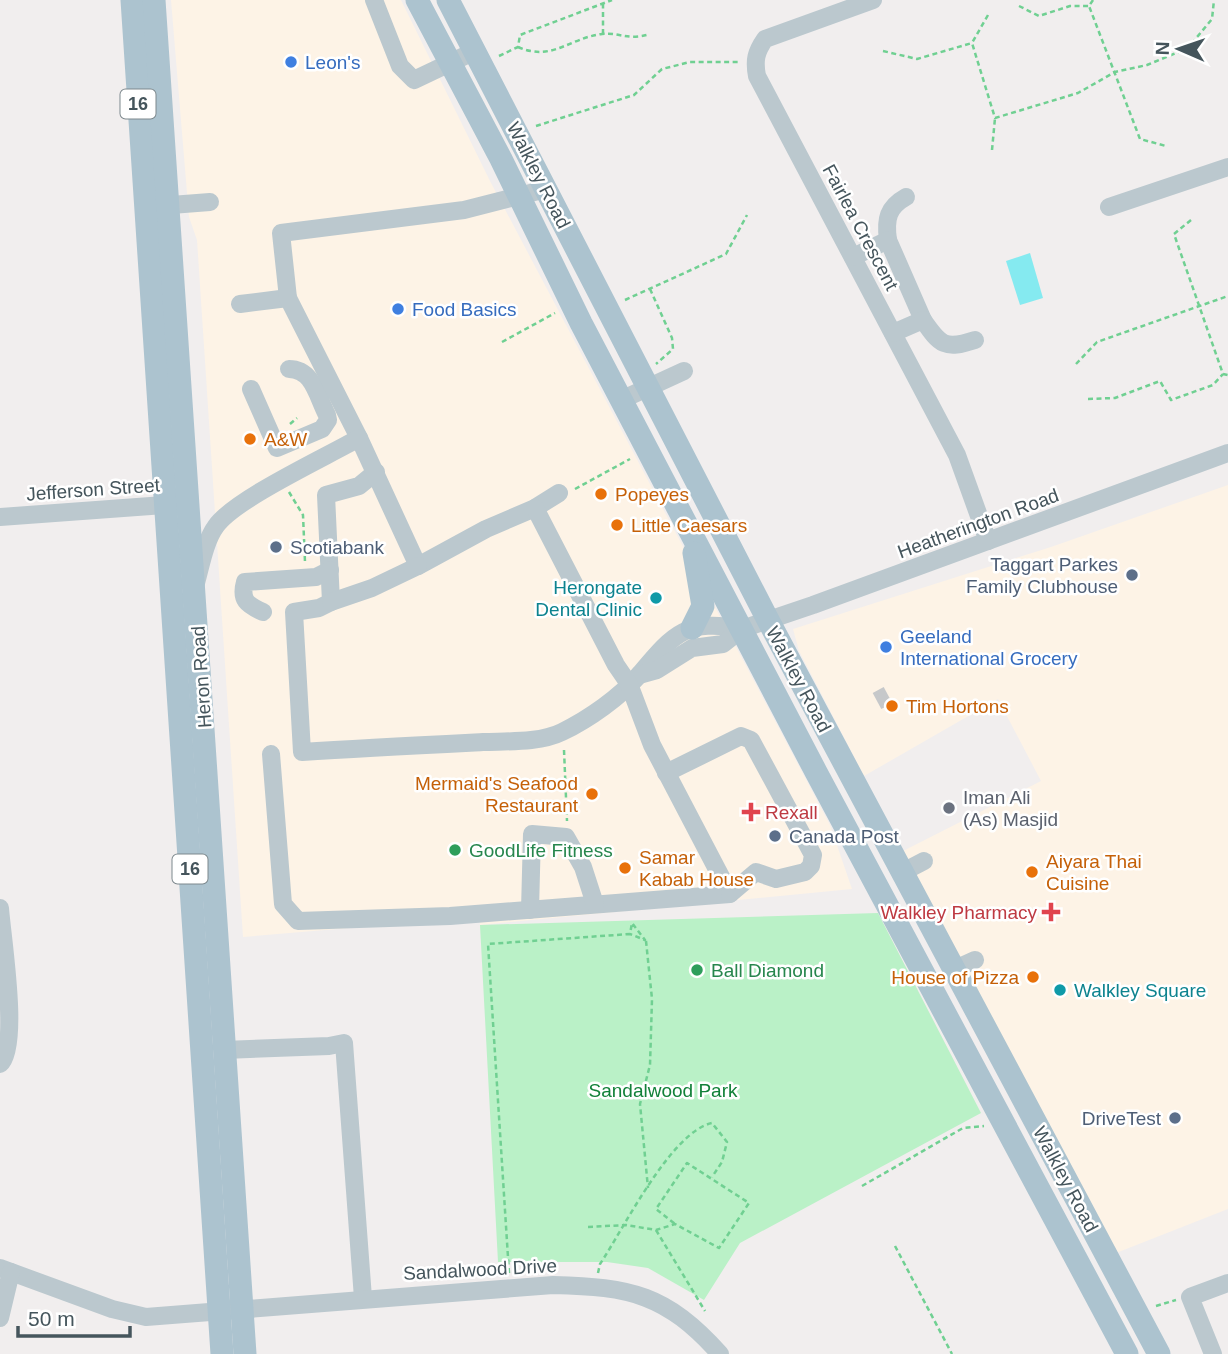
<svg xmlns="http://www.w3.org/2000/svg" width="1228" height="1354" viewBox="0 0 1228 1354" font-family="Arial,sans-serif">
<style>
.commercial{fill:#fdf3e6}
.green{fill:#baf1c7}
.water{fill:#85eaf0}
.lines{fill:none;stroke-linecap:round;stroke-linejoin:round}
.minor-tunnel{stroke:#c6c8ca;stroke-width:18;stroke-dasharray:18 9;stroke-linecap:butt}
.path{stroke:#70d092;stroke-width:2.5;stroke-dasharray:5 3.5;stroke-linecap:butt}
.minor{stroke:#bbc8ce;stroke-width:18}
.major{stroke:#acc3cf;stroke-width:23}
.shop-dot{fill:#3f7fe0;stroke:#fff;stroke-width:2.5}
.food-dot{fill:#e8710a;stroke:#fff;stroke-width:2.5}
.service-dot{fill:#5c6f8a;stroke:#fff;stroke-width:2.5}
.culture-dot{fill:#0f9aa8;stroke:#fff;stroke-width:2.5}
.worship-dot{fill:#6b7280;stroke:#fff;stroke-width:2.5}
.health-dot{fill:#e0444e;stroke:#fff;stroke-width:2.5}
.leisure-dot{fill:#2e9e5b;stroke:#fff;stroke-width:2.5}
.labels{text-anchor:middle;stroke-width:5;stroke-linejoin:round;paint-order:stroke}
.shield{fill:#fff;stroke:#7d888d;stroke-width:2}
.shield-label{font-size:18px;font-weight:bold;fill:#45555c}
.shop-label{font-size:19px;fill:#366cbe;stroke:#fff;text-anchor:start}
.street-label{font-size:19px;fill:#45555c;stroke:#fff}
.food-label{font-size:19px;fill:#c56008;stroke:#fff;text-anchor:start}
.service-label{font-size:19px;fill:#4e5e75;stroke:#fff;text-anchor:start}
.culture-label{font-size:19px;fill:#0d838f;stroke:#fff;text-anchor:end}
.worship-label{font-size:19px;fill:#5b616d;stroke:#fff;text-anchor:start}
.health-label{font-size:19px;fill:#be3a42;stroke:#fff;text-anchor:start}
.leisure-label{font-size:19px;fill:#27864d;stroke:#fff;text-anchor:start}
.park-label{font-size:19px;fill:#128139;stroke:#fff}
</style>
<rect width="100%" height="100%" fill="#f1eeee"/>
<g class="commercial">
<polygon points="171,0 401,0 490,181 830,825 852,889 480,925 479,917 243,937 197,240 189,217"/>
<polygon points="1228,485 1228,1209 1111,1255 903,851 1041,781 998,699 864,776 799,651 793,629 1051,547"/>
</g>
<polygon class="green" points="878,913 981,1113 740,1243 704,1300 648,1268 607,1262 498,1262 480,925"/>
<polygon class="water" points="1030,253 1043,298 1020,305 1006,261"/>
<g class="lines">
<polyline class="minor-tunnel" points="877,701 888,695"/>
<g class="path">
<polyline points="1093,0 1089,6 1140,139 1166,146"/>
<polyline points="1019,6 1039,16 1070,6 1089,6"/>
<polyline points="988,15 972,43 995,118 1078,93 1115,72 1147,65 1188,48 1212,19 1214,0"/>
<polyline points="603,34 603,3"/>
<path d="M 518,47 C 552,62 569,38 602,34 C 620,32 627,41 650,34"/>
<polyline points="883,51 917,59 972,43"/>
<polyline points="499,56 518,47 520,35 612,0"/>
<polyline points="536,126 634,95 662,69 690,62 741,62"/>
<polyline points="992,150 995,118"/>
<polyline points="1191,220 1174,234 1223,374 1228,375"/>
<polyline points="650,289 672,338 673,349 656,364"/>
<polyline points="625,300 726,254 747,215"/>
<polyline points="502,342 555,313"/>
<polyline points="1076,364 1097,342 1228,296"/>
<polyline points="1088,399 1115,398 1160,381 1171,400 1213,385 1223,374"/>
<polyline points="290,424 297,418"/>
<polyline points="575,489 630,459"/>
<polyline points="289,492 303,515 305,562"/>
<polyline points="564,750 567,821"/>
<polyline points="646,941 652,999 650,1065 640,1104 648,1188"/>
<polyline points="862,1186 963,1128 984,1126"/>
<polyline points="588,1227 626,1225 656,1230 675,1224 719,1248 749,1203 687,1163 656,1209 675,1224"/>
<polyline points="656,1230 705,1311"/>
<polyline points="895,1246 952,1354"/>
<polyline points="509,1273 488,944 630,934 632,923 645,940 630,934"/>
<path d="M 598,1273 L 600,1264 C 624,1228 671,1132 712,1123 L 727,1142 L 722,1162 L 712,1177"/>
<polyline points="1156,1306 1176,1300"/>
</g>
<g class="minor">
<polyline points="374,0 400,66 414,80 475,51"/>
<path d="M 873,0 L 765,39 C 756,52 754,60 757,76 L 957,455 L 988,541"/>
<polyline points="158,206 210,202"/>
<polyline points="1109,207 1228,167"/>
<path d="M 888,240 C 885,219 888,207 906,197"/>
<polyline points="853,257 888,240 923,320 893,333"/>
<polyline points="240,304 288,298"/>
<path d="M 923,320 C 940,345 945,350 975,340"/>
<path d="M 251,389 L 277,448 L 322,429 L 328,420 L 327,415 C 317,396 313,369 289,369"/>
<polyline points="621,400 684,371"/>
<polyline points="359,438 288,298 281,233 464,210 546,189"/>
<path d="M 376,472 L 359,486 L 326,495 L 331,602 L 319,608 L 294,612 L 302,752 C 362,748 423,745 483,742 C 507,741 540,743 562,732 C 589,719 620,697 639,675 C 673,635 685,618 742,629"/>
<polyline points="0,517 178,504"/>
<path d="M 196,583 C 201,565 205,541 216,526 C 235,499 326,457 359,438 L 418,566 L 486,529 L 535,508 L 559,493"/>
<polyline points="331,602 372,588 418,566"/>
<path d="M 263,612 C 247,605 240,600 245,582 L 316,577 L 330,570"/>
<polyline points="639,675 657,670 692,648 723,644 742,629 813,605 1228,453"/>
<polyline points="271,754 283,904 298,921 450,916 730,894 652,745 629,684 616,665 535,508"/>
<polyline points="666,773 741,736 751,740 813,855 811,866 805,872 776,879 756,872 730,894"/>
<polyline points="901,873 924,861"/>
<path d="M 0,908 C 2,937 20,1047 0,1064"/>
<polyline points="530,910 532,834 566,837 583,867 595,904"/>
<polyline points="953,970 975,960"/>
<polyline points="224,1050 329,1046 344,1043 363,1298"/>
<path d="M 0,1268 L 112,1309 L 146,1317 L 553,1285 C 631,1287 666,1294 720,1354"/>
<polyline points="0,1318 11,1272"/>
<polyline points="1213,1354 1190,1297 1228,1283"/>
</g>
<g class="major">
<polyline points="132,0 222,1354"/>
<polyline points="154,0 245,1354"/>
<polyline points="417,0 501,159 581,323 816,772 1127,1354"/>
<polyline points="448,0 768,620 1159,1354"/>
<polyline points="692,628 703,606 694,553"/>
</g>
</g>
<g class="shop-dot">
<circle cx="291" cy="62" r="7"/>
<circle cx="398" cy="309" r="7"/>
<circle cx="886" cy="647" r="7"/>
</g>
<g class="food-dot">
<circle cx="250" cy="439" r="7"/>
<circle cx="601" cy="494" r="7"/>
<circle cx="617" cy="525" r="7"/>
<circle cx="892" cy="706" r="7"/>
<circle cx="592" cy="794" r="7"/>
<circle cx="625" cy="868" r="7"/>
<circle cx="1032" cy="872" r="7"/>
<circle cx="1033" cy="977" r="7"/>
</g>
<g class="service-dot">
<circle cx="276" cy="547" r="7"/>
<circle cx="1132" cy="575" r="7"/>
<circle cx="775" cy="836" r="7"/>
<circle cx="1175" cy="1118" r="7"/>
</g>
<g class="culture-dot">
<circle cx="656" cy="598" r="7"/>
<circle cx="1060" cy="990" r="7"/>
</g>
<circle class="worship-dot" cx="949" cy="808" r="7"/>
<g class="health-dot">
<path d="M747.5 801.5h7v7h7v7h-7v7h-7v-7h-7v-7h7z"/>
<path d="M1047.5 901.5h7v7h7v7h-7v7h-7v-7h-7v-7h7z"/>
</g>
<g class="leisure-dot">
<circle cx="455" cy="850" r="7"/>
<circle cx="697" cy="970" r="7"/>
</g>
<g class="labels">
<g class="shield">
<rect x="120.5" y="89.5" width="35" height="29" rx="5"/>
<rect x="172.5" y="854.5" width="35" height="29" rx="5"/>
</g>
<g class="shield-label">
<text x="138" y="110">16</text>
<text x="190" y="875">16</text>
</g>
<g class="shop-label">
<text x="305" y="69">Leon's</text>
<text x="412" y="316">Food Basics</text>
<text x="900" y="643">Geeland<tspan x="900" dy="22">International Grocery</tspan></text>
</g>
<g class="street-label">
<text transform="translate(539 175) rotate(63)" y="7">Walkley Road</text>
<text transform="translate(861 227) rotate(62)" y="7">Fairlea Crescent</text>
<text transform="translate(93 489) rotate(-4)" y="7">Jefferson Street</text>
<text transform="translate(978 523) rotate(-20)" y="7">Heatherington Road</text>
<text transform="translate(201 677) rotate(-94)" y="7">Heron Road</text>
<text transform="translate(799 679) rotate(62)" y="7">Walkley Road</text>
<text transform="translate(1066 1179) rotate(62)" y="7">Walkley Road</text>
<text transform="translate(480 1269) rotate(-3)" y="7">Sandalwood Drive</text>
</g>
<g class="food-label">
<text x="264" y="446">A&amp;W</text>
<text x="615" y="501">Popeyes</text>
<text x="631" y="532">Little Caesars</text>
<text x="906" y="713">Tim Hortons</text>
<text x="578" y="790" text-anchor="end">Mermaid's Seafood<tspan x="578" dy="22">Restaurant</tspan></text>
<text x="639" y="864">Samar<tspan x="639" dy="22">Kabab House</tspan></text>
<text x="1046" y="868">Aiyara Thai<tspan x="1046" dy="22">Cuisine</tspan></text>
<text x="1019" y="984" text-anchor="end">House of Pizza</text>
</g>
<g class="service-label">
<text x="290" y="554">Scotiabank</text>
<text x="1118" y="571" text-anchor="end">Taggart Parkes<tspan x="1118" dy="22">Family Clubhouse</tspan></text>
<text x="789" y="843">Canada Post</text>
<text x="1161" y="1125" text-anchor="end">DriveTest</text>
</g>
<g class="culture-label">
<text x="642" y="594">Herongate<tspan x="642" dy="22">Dental Clinic</tspan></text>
<text x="1074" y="997" text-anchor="start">Walkley Square</text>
</g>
<g class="worship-label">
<text x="963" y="804">Iman Ali<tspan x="963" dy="22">(As) Masjid</tspan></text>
</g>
<g class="health-label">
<text x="765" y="819">Rexall</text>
<text x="1037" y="919" text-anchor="end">Walkley Pharmacy</text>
</g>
<g class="leisure-label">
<text x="469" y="857">GoodLife Fitness</text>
<text x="711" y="977">Ball Diamond</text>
</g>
<g class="park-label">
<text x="663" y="1097">Sandalwood Park</text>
</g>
</g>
<g transform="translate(1179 49) rotate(272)" stroke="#ffffff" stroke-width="5" paint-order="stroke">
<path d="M0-5L12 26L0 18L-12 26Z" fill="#45555c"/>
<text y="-10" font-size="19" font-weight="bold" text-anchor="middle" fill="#45555c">N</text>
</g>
<path d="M18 1326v10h112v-10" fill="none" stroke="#45555c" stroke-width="3.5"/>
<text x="28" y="1326" font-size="21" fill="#45555c" stroke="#ffffff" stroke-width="5" paint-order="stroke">50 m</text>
</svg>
